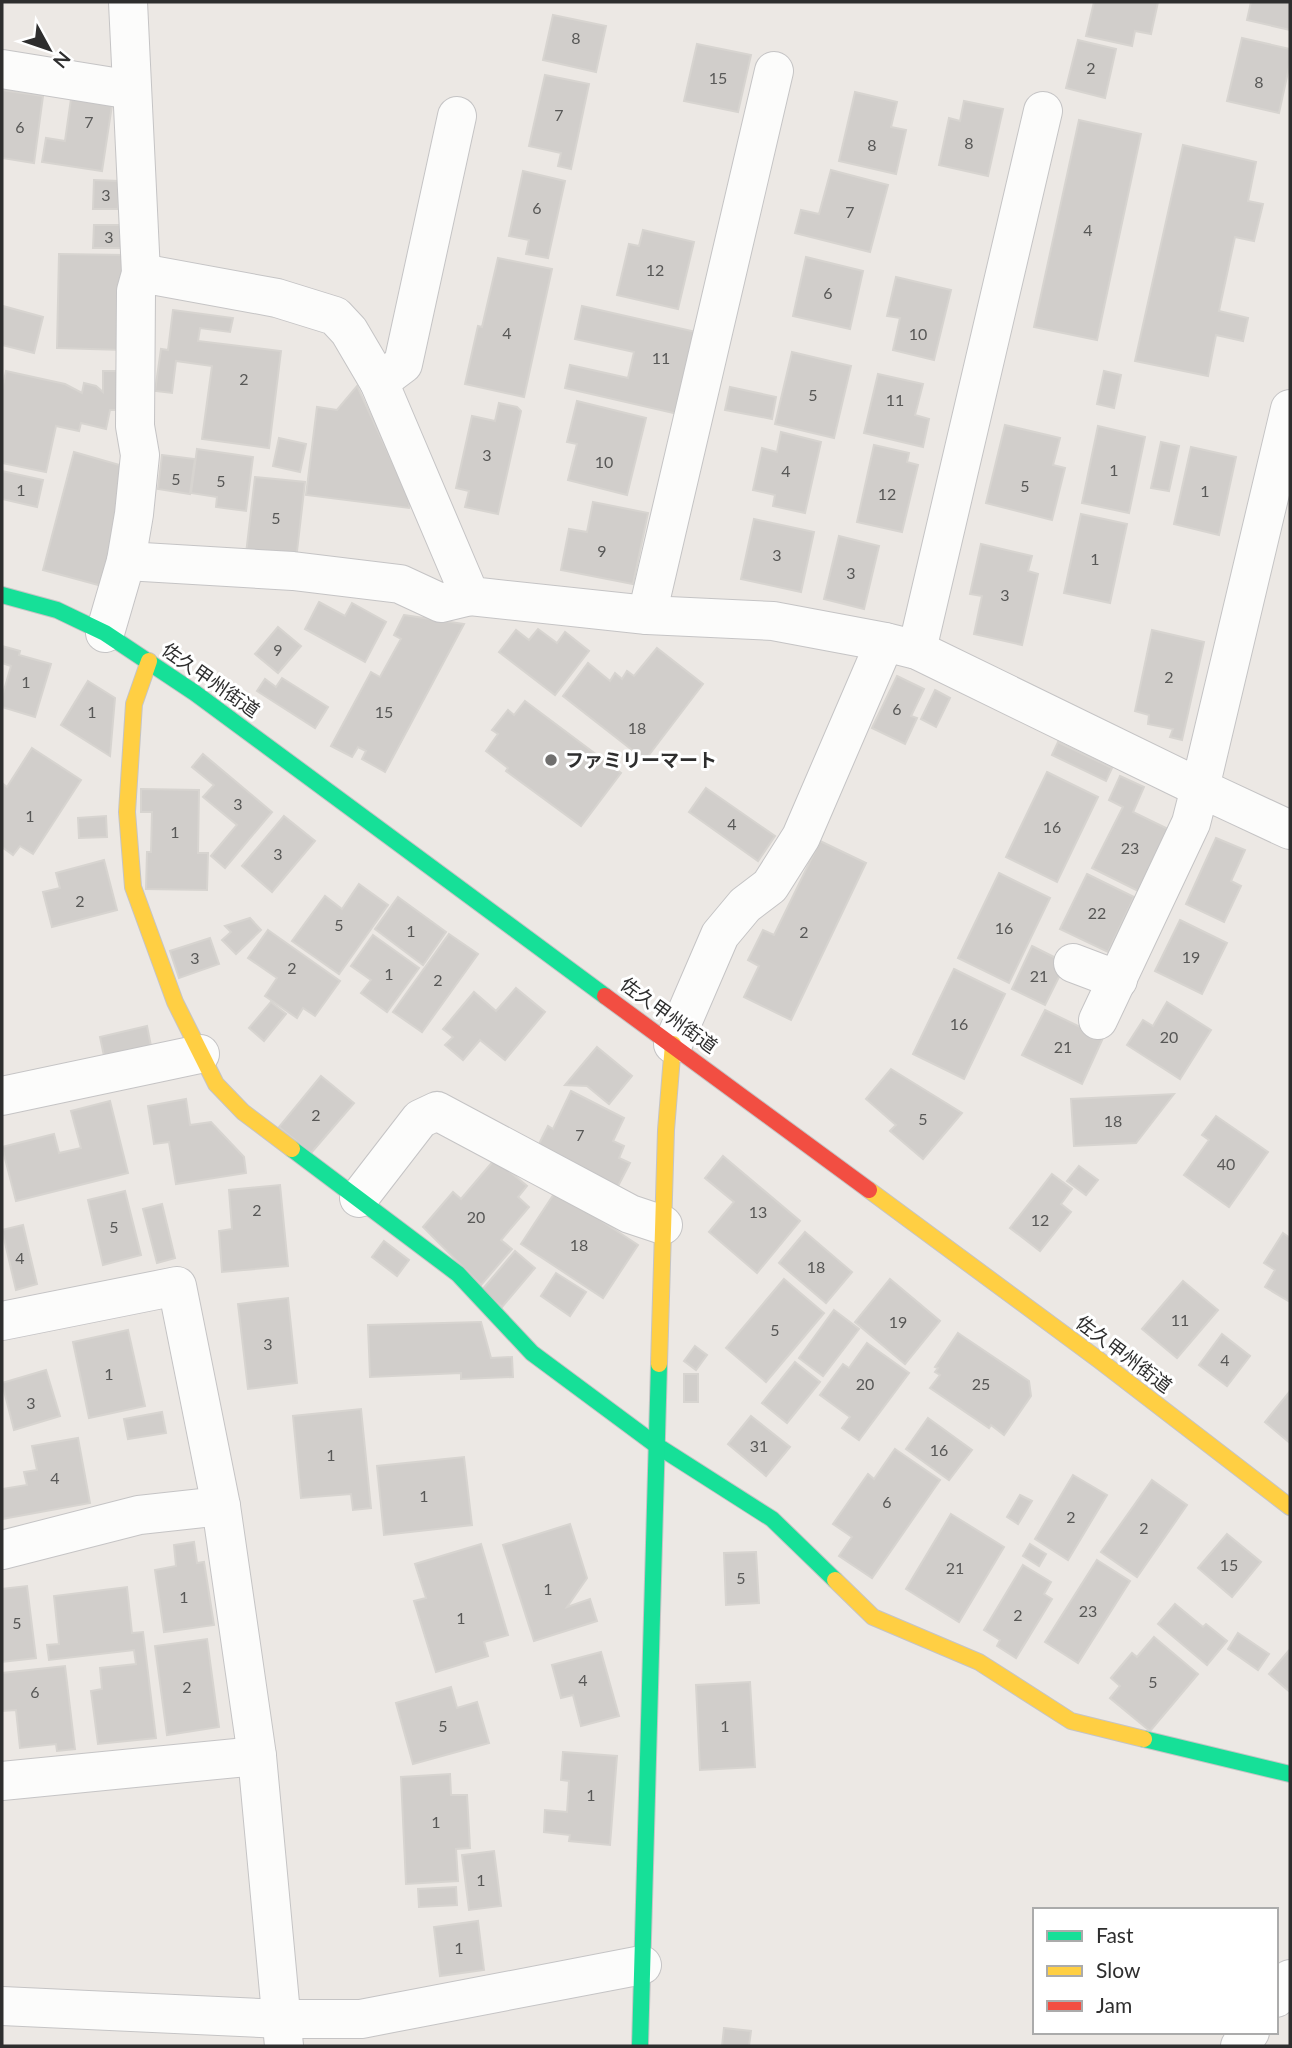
<svg xmlns="http://www.w3.org/2000/svg" width="1292" height="2048" viewBox="0 0 1292 2048" font-family="Lato,'Noto Sans JP',sans-serif">
<style>
.building{fill:#d1cecb;stroke:#d7d4d0;stroke-width:2}
.lines{fill:none;stroke-linecap:round;stroke-linejoin:round}
.street-casing{stroke:#c5c4c5;stroke-width:40}
.fast-casing{stroke:#c5c4c5;stroke-width:18}
.slow-casing{stroke:#c5c4c5;stroke-width:18}
.jam-casing{stroke:#c5c4c5;stroke-width:18}
.street{stroke:#fcfcfb;stroke-width:38}
.fast{stroke:#16e098;stroke-width:16}
.slow{stroke:#ffcf43;stroke-width:16}
.jam{stroke:#f24e42;stroke-width:16}
.poi-dot{fill:#706f6e;stroke:#fff;stroke-width:2.5}
.labels{text-anchor:middle;stroke-width:6;stroke-linejoin:round;paint-order:stroke}
.number-label{font-size:16px;fill:#585857}
.street-label{font-size:19px;fill:#2e2e2e;stroke:#fff}
.poi-label{font-size:19px;font-weight:bold;fill:#2e2e2e;stroke:#fff;text-anchor:start}
</style>
<rect width="100%" height="100%" fill="#ece8e4"/>
<g class="building">
<polygon points="1094,2 1158,2 1151,34 1135,31 1132,46 1086,36"/>
<polygon points="1251,2 1290,2 1290,30 1247,20"/>
<polygon points="553,15 606,26 596,72 543,60"/>
<polygon points="1242,38 1290,49 1290,63 1279,113 1227,101"/>
<polygon points="1078,40 1116,49 1105,98 1066,88"/>
<polygon points="697,44 751,55 738,112 684,101"/>
<polygon points="545,75 589,84 571,169 558,166 561,153 529,146"/>
<polygon points="2,90 43,96 34,163 2,158"/>
<polygon points="855,92 897,102 891,127 906,130 896,174 839,161"/>
<polygon points="71,99 112,105 102,171 42,162 46,138 65,141"/>
<polygon points="964,101 1003,109 988,176 939,165 949,118 960,121"/>
<polygon points="1079,120 1141,134 1097,340 1034,327"/>
<polygon points="1183,145 1256,162 1248,201 1263,204 1254,241 1235,237 1219,311 1248,318 1243,341 1216,335 1208,376 1135,361"/>
<polygon points="831,170 888,185 870,252 795,233 801,210 819,214"/>
<polygon points="523,171 565,181 548,258 526,254 529,240 509,236"/>
<polygon points="94,180 119,181 118,209 93,209"/>
<polygon points="94,225 124,225 124,248 93,248"/>
<polygon points="643,230 694,242 678,309 617,295 629,244 639,246"/>
<polygon points="59,254 125,255 123,350 57,348"/>
<polygon points="806,257 863,271 850,329 793,316"/>
<polygon points="498,258 552,269 524,397 465,384 478,326 482,327"/>
<polygon points="896,277 951,290 934,360 893,350 900,318 887,316"/>
<polygon points="3,306 43,317 34,353 2,345"/>
<polygon points="582,306 696,332 678,414 565,388 570,365 628,378 634,352 575,339"/>
<polygon points="173,310 233,318 230,332 200,328 198,341 281,351 269,448 202,439 212,366 176,361 172,393 155,391 161,349 168,350"/>
<polygon points="792,352 851,366 834,438 775,424"/>
<polygon points="6,371 65,384 82,393 84,383 96,386 103,392 103,371 128,371 127,410 110,410 106,429 81,423 79,431 56,426 46,472 2,463 2,390"/>
<polygon points="1104,371 1121,375 1114,408 1097,404"/>
<polygon points="878,374 923,384 915,415 929,419 923,447 864,433"/>
<polygon points="357,386 410,500 409,508 306,495 317,407 337,410"/>
<polygon points="730,387 776,397 772,419 725,410"/>
<polygon points="577,401 646,418 627,495 568,480 577,444 567,442"/>
<polygon points="499,403 517,407 521,411 498,514 465,507 469,491 456,488 472,416 495,421"/>
<polygon points="1005,425 1060,438 1053,465 1065,468 1052,520 986,503"/>
<polygon points="1098,426 1145,437 1129,513 1082,503"/>
<polygon points="781,432 821,442 805,513 773,506 775,495 753,490 762,448 777,452"/>
<polygon points="279,438 306,444 300,472 273,466"/>
<polygon points="1161,442 1179,446 1169,491 1151,488"/>
<polygon points="874,445 909,453 907,462 918,465 902,532 857,522"/>
<polygon points="1191,447 1236,457 1219,535 1174,524"/>
<polygon points="197,449 253,457 246,511 216,507 217,497 191,493"/>
<polygon points="74,452 123,466 123,505 102,586 43,570"/>
<polygon points="162,455 195,459 190,494 158,489"/>
<polygon points="2,471 43,480 37,507 2,499"/>
<polygon points="255,477 305,482 296,560 246,554"/>
<polygon points="593,502 648,513 633,584 561,570 569,529 587,532"/>
<polygon points="1081,514 1127,524 1110,603 1064,593"/>
<polygon points="754,519 814,532 801,592 741,579"/>
<polygon points="839,536 879,546 864,609 824,599"/>
<polygon points="981,544 1032,556 1028,571 1038,574 1022,645 974,634 982,596 970,594"/>
<polygon points="319,602 345,616 352,603 386,622 365,662 305,629"/>
<polygon points="404,615 464,624 385,772 362,759 366,751 358,747 352,757 331,746 371,672 380,677 401,639 394,635"/>
<polygon points="278,627 301,646 278,673 255,654"/>
<polygon points="538,629 557,643 565,632 589,651 555,695 499,652 516,630 529,640"/>
<polygon points="1152,630 1204,642 1182,740 1170,737 1173,729 1148,724 1149,715 1135,711"/>
<polygon points="2,646 20,651 19,655 51,664 35,717 2,707 2,697 11,666 2,663"/>
<polygon points="657,648 703,684 645,760 563,696 588,663 610,681 615,673 622,679 627,671 634,676"/>
<polygon points="897,676 924,689 911,716 917,718 905,744 872,728"/>
<polygon points="282,678 328,707 315,728 257,691 265,679 276,687"/>
<polygon points="88,681 115,698 110,756 61,725"/>
<polygon points="935,690 950,698 936,727 921,719"/>
<polygon points="525,701 621,773 581,826 506,771 508,768 486,751 498,734 492,730 508,710 514,715"/>
<polygon points="1058,742 1112,768 1106,781 1052,755"/>
<polygon points="32,748 81,780 33,854 20,846 13,855 2,847 2,783 7,787"/>
<polygon points="203,754 272,812 225,868 211,856 237,825 203,797 214,785 192,767"/>
<polygon points="1047,772 1098,797 1057,882 1006,857"/>
<polygon points="1120,776 1144,787 1133,812 1168,829 1138,891 1092,868 1123,807 1109,800"/>
<polygon points="706,788 775,836 758,861 689,812"/>
<polygon points="141,789 199,790 198,853 208,853 207,890 146,889 147,852 151,852 152,812 141,812"/>
<polygon points="106,816 107,837 79,838 78,818"/>
<polygon points="284,816 315,841 272,892 242,866"/>
<polygon points="1216,838 1245,850 1231,881 1241,886 1224,922 1186,904"/>
<polygon points="820,841 866,863 791,1020 744,997 759,966 748,960 763,930 774,935"/>
<polygon points="104,860 117,910 52,927 43,892 60,888 56,873"/>
<polygon points="999,873 1050,898 1009,983 958,958"/>
<polygon points="1087,874 1134,897 1108,952 1060,929"/>
<polygon points="359,884 388,905 339,974 292,941 325,896 342,909"/>
<polygon points="398,897 446,932 423,965 375,929"/>
<polygon points="250,918 261,930 236,954 222,940 231,932 225,926"/>
<polygon points="1180,920 1227,943 1202,994 1155,971"/>
<polygon points="268,930 340,981 315,1016 303,1008 297,1018 265,996 277,978 248,958"/>
<polygon points="449,934 478,954 422,1032 393,1012"/>
<polygon points="373,935 419,968 387,1012 361,993 371,980 351,966"/>
<polygon points="210,938 219,964 179,978 170,951"/>
<polygon points="1032,946 1066,963 1045,1005 1012,989"/>
<polygon points="954,969 1005,994 964,1079 913,1054"/>
<polygon points="516,988 545,1012 505,1060 480,1040 463,1060 445,1045 453,1037 443,1029 474,992 496,1011"/>
<polygon points="271,1002 286,1014 264,1041 249,1028"/>
<polygon points="1167,1002 1211,1030 1180,1079 1127,1045 1143,1020 1153,1026"/>
<polygon points="1045,1010 1103,1038 1082,1084 1022,1055"/>
<polygon points="147,1026 151,1046 104,1056 100,1037"/>
<polygon points="597,1047 632,1076 609,1104 587,1086 565,1085"/>
<polygon points="891,1069 962,1113 923,1159 890,1131 896,1125 866,1099"/>
<polygon points="321,1076 354,1103 311,1153 279,1127"/>
<polygon points="571,1091 624,1118 613,1141 624,1146 619,1158 630,1163 616,1190 536,1150 548,1126 553,1129"/>
<polygon points="1174,1094 1136,1143 1074,1146 1071,1099"/>
<polygon points="186,1099 190,1125 211,1122 244,1157 246,1173 176,1184 169,1142 154,1144 148,1106"/>
<polygon points="110,1101 128,1173 16,1201 2,1147 54,1134 59,1153 81,1148 71,1111"/>
<polygon points="1216,1116 1268,1152 1229,1207 1184,1175 1209,1140 1202,1135"/>
<polygon points="723,1156 800,1221 757,1273 709,1232 734,1202 705,1178"/>
<polygon points="495,1159 527,1186 518,1197 529,1207 501,1240 512,1249 481,1285 423,1227 453,1192 461,1199"/>
<polygon points="1079,1166 1098,1180 1086,1195 1067,1181"/>
<polygon points="1052,1174 1072,1189 1061,1204 1071,1212 1040,1251 1010,1228"/>
<polygon points="280,1185 288,1266 222,1272 219,1231 232,1229 229,1190"/>
<polygon points="125,1191 141,1255 103,1265 88,1200"/>
<polygon points="556,1191 638,1245 603,1298 521,1244"/>
<polygon points="162,1204 175,1258 157,1263 143,1209"/>
<polygon points="23,1225 37,1284 16,1290 2,1230"/>
<polygon points="805,1232 852,1272 826,1303 779,1263"/>
<polygon points="1283,1233 1290,1238 1290,1302 1265,1287 1275,1270 1264,1263"/>
<polygon points="384,1241 409,1260 397,1276 372,1257"/>
<polygon points="515,1251 535,1268 502,1307 482,1290"/>
<polygon points="556,1273 586,1292 570,1316 541,1296"/>
<polygon points="784,1279 824,1313 766,1382 726,1348"/>
<polygon points="890,1279 940,1321 905,1364 855,1322"/>
<polygon points="1183,1281 1218,1310 1177,1358 1142,1329"/>
<polygon points="288,1298 297,1383 248,1389 238,1304"/>
<polygon points="834,1310 859,1329 823,1376 799,1358"/>
<polygon points="481,1322 491,1358 512,1357 513,1377 461,1379 461,1373 370,1377 368,1325"/>
<polygon points="128,1330 145,1406 89,1418 73,1342"/>
<polygon points="958,1333 1029,1381 1031,1396 1004,1435 991,1425 989,1428 930,1388 940,1375 935,1372 938,1368 935,1367"/>
<polygon points="1222,1334 1250,1356 1227,1386 1199,1365"/>
<polygon points="867,1343 909,1373 859,1440 842,1428 850,1417 820,1395 843,1364 849,1368"/>
<polygon points="695,1346 707,1355 696,1370 684,1361"/>
<polygon points="795,1362 820,1382 787,1423 762,1403"/>
<polygon points="46,1370 60,1416 14,1430 2,1383"/>
<rect x="684" y="1374" width="14" height="28"/>
<polygon points="1290,1391 1290,1443 1265,1422"/>
<polygon points="361,1409 371,1508 353,1510 351,1494 301,1498 293,1416"/>
<polygon points="162,1412 166,1433 128,1439 124,1419"/>
<polygon points="751,1416 790,1447 766,1476 728,1444"/>
<polygon points="928,1418 972,1450 949,1480 906,1449"/>
<polygon points="78,1438 90,1503 2,1519 2,1489 27,1485 24,1472 37,1470 32,1446"/>
<polygon points="895,1449 940,1480 872,1578 839,1556 852,1537 833,1524 868,1474 874,1479"/>
<polygon points="464,1457 472,1525 384,1535 377,1466"/>
<polygon points="1073,1475 1107,1495 1068,1560 1035,1539"/>
<polygon points="1152,1480 1187,1505 1137,1577 1101,1552"/>
<polygon points="1020,1495 1032,1501 1018,1524 1007,1517"/>
<polygon points="951,1514 1004,1547 959,1622 906,1589"/>
<polygon points="570,1524 587,1578 567,1607 590,1599 597,1621 534,1641 503,1545"/>
<polygon points="1227,1534 1261,1562 1232,1597 1198,1568"/>
<polygon points="194,1542 197,1563 204,1562 214,1625 164,1632 155,1570 176,1566 174,1545"/>
<polygon points="481,1544 508,1635 484,1642 488,1656 436,1672 414,1601 426,1598 415,1564"/>
<polygon points="1030,1544 1046,1554 1039,1566 1023,1556"/>
<polygon points="756,1552 759,1603 726,1605 724,1553"/>
<polygon points="1097,1560 1130,1581 1078,1663 1045,1642"/>
<polygon points="1023,1565 1051,1582 1044,1594 1052,1599 1016,1658 997,1646 1000,1640 984,1630"/>
<polygon points="27,1586 36,1658 2,1662 2,1589"/>
<polygon points="127,1587 132,1633 143,1632 156,1738 98,1744 91,1691 102,1689 100,1668 136,1664 134,1650 49,1660 47,1645 59,1644 54,1596"/>
<polygon points="1175,1604 1203,1627 1206,1624 1227,1641 1207,1665 1158,1624"/>
<polygon points="1238,1633 1269,1654 1258,1670 1228,1649"/>
<polygon points="1154,1637 1198,1674 1150,1731 1110,1698 1120,1686 1111,1678 1132,1653 1137,1657"/>
<polygon points="207,1639 219,1727 167,1735 155,1646"/>
<polygon points="1290,1649 1290,1692 1269,1674"/>
<polygon points="601,1652 619,1716 581,1726 573,1695 561,1698 552,1665"/>
<polygon points="65,1666 75,1749 57,1751 56,1744 20,1748 16,1710 2,1711 2,1673"/>
<polygon points="750,1682 755,1767 700,1770 696,1685"/>
<polygon points="451,1687 457,1708 477,1702 489,1743 413,1764 396,1703"/>
<polygon points="563,1752 617,1756 610,1845 569,1841 570,1835 544,1832 545,1810 567,1812 569,1781 561,1780"/>
<polygon points="450,1774 451,1795 467,1795 470,1848 456,1849 458,1881 406,1884 401,1777"/>
<polygon points="494,1851 501,1906 469,1910 462,1855"/>
<polygon points="456,1887 457,1905 419,1907 418,1889"/>
<polygon points="478,1921 484,1970 440,1976 434,1927"/>
<polygon points="724,2028 751,2031 749,2046 722,2046"/>
</g>
<g class="lines">
<defs>
<g id="street">
<polyline points="2,69 132,90"/>
<polyline points="141,273 277,298 335,316 349,331 379,382 470,596 647,615 773,621 885,642 917,650 1200,788 1290,409"/>
<polyline points="379,382 403,364 457,116"/>
<polyline points="126,561 293,571 400,584 441,603 470,596"/>
<polyline points="647,615 774,71"/>
<polyline points="105,633 126,561 134,514 140,455 135,426 136,291 141,273 128,2"/>
<polyline points="917,650 1043,111"/>
<polyline points="1073,963 1118,980"/>
<polyline points="1098,1020 1191,823 1200,788 1290,830"/>
<polyline points="673,1044 720,935 745,905 770,886 801,837 885,642"/>
<polyline points="2,1096 200,1054"/>
<polyline points="359,1198 420,1119 437,1111 630,1214 663,1225"/>
<polyline points="2,1321 177,1286 221,1506 257,1756 284,2046"/>
<polyline points="2,1550 139,1515 221,1506"/>
<polyline points="2,1781 257,1756"/>
<polyline points="1276,1998 1290,1979"/>
<polyline points="2,2006 282,2019 361,2019 642,1965"/>
<polyline points="1240,2046 1250,2032"/>
</g>
<g id="fast">
<polyline points="2,595 57,610 105,633 195,693 605,996"/>
<polyline points="292,1149 458,1274 532,1353 656,1445 772,1519 835,1580"/>
<polyline points="1144,1739 1290,1774"/>
<polyline points="640,2046 659,1364"/>
</g>
<g id="slow">
<polyline points="149,661 134,704 127,812 133,887 175,1002 216,1084 243,1112 292,1149"/>
<polyline points="869,1190 1099,1360 1290,1507"/>
<polyline points="659,1364 666,1130 673,1044"/>
<polyline points="835,1580 873,1617 979,1662 1071,1721 1144,1739"/>
</g>
<polyline id="jam" points="605,996 869,1190"/>
</defs>
<use href="#street" class="street-casing"/>
<use href="#fast" class="fast-casing"/>
<use href="#slow" class="slow-casing"/>
<use href="#jam" class="jam-casing"/>
<use href="#street" class="street"/>
<use href="#fast" class="fast"/>
<use href="#slow" class="slow"/>
<use href="#jam" class="jam"/>
</g>
<circle class="poi-dot" cx="551" cy="760" r="7"/>
<g class="labels">
<g class="number-label">
<text x="576" y="44">8</text>
<text x="1091" y="74">2</text>
<text x="718" y="84">15</text>
<text x="1259" y="88">8</text>
<text x="559" y="121">7</text>
<text x="89" y="128">7</text>
<text x="20" y="133">6</text>
<text x="969" y="149">8</text>
<text x="872" y="151">8</text>
<text x="106" y="201">3</text>
<text x="537" y="214">6</text>
<text x="850" y="218">7</text>
<text x="1088" y="236">4</text>
<text x="109" y="243">3</text>
<text x="655" y="276">12</text>
<text x="828" y="299">6</text>
<text x="507" y="339">4</text>
<text x="918" y="340">10</text>
<text x="661" y="364">11</text>
<text x="244" y="385">2</text>
<text x="813" y="401">5</text>
<text x="895" y="406">11</text>
<text x="487" y="461">3</text>
<text x="604" y="468">10</text>
<text x="1114" y="476">1</text>
<text x="786" y="477">4</text>
<text x="176" y="485">5</text>
<text x="221" y="487">5</text>
<text x="1025" y="492">5</text>
<text x="21" y="496">1</text>
<text x="1205" y="497">1</text>
<text x="887" y="500">12</text>
<text x="276" y="524">5</text>
<text x="602" y="557">9</text>
<text x="777" y="561">3</text>
<text x="1095" y="565">1</text>
<text x="851" y="579">3</text>
<text x="1005" y="601">3</text>
<text x="278" y="656">9</text>
<text x="1169" y="683">2</text>
<text x="26" y="688">1</text>
<text x="897" y="715">6</text>
<text x="92" y="718">1</text>
<text x="384" y="718">15</text>
<text x="637" y="734">18</text>
<text x="238" y="810">3</text>
<text x="30" y="822">1</text>
<text x="732" y="830">4</text>
<text x="1052" y="833">16</text>
<text x="175" y="838">1</text>
<text x="1130" y="854">23</text>
<text x="278" y="860">3</text>
<text x="80" y="907">2</text>
<text x="1097" y="919">22</text>
<text x="339" y="931">5</text>
<text x="1004" y="934">16</text>
<text x="411" y="937">1</text>
<text x="804" y="938">2</text>
<text x="1191" y="963">19</text>
<text x="195" y="964">3</text>
<text x="292" y="974">2</text>
<text x="389" y="980">1</text>
<text x="1039" y="982">21</text>
<text x="438" y="986">2</text>
<text x="959" y="1030">16</text>
<text x="1169" y="1043">20</text>
<text x="1063" y="1053">21</text>
<text x="316" y="1121">2</text>
<text x="923" y="1125">5</text>
<text x="1113" y="1127">18</text>
<text x="580" y="1141">7</text>
<text x="1226" y="1170">40</text>
<text x="257" y="1216">2</text>
<text x="758" y="1218">13</text>
<text x="476" y="1223">20</text>
<text x="1040" y="1226">12</text>
<text x="114" y="1233">5</text>
<text x="579" y="1251">18</text>
<text x="20" y="1264">4</text>
<text x="816" y="1273">18</text>
<text x="1180" y="1326">11</text>
<text x="898" y="1328">19</text>
<text x="775" y="1336">5</text>
<text x="268" y="1350">3</text>
<text x="1225" y="1366">4</text>
<text x="109" y="1380">1</text>
<text x="865" y="1390">20</text>
<text x="981" y="1390">25</text>
<text x="31" y="1409">3</text>
<text x="759" y="1452">31</text>
<text x="939" y="1456">16</text>
<text x="331" y="1461">1</text>
<text x="55" y="1484">4</text>
<text x="424" y="1502">1</text>
<text x="887" y="1508">6</text>
<text x="1071" y="1523">2</text>
<text x="1144" y="1534">2</text>
<text x="1229" y="1571">15</text>
<text x="955" y="1574">21</text>
<text x="741" y="1584">5</text>
<text x="548" y="1595">1</text>
<text x="184" y="1603">1</text>
<text x="1088" y="1617">23</text>
<text x="1018" y="1621">2</text>
<text x="461" y="1624">1</text>
<text x="17" y="1629">5</text>
<text x="583" y="1686">4</text>
<text x="1153" y="1688">5</text>
<text x="187" y="1693">2</text>
<text x="35" y="1698">6</text>
<text x="443" y="1732">5</text>
<text x="725" y="1732">1</text>
<text x="591" y="1801">1</text>
<text x="436" y="1828">1</text>
<text x="481" y="1886">1</text>
<text x="459" y="1954">1</text>
</g>
<g class="street-label">
<text transform="translate(211 680) rotate(35)" y="7">佐久甲州街道</text>
<text transform="translate(669 1015) rotate(36)" y="7">佐久甲州街道</text>
<text transform="translate(1124 1354) rotate(37)" y="7">佐久甲州街道</text>
</g>
<g class="poi-label">
<text x="565" y="767">ファミリーマート</text>
</g>
</g>
<rect width="1292" height="2048" fill="none" stroke="#2e2e2e" stroke-width="7"/>
<rect x="1033" y="1908" width="245" height="126" fill="#ffffff" stroke="#ababab" stroke-width="2"/>
<rect x="1047" y="1931" width="35" height="10" fill="#16e098" stroke="#ababab" stroke-width="2"/>
<text x="1096" y="1943" font-size="21" fill="#2e2e2e">Fast</text>
<rect x="1047" y="1966" width="35" height="10" fill="#ffcf43" stroke="#ababab" stroke-width="2"/>
<text x="1096" y="1978" font-size="21" fill="#2e2e2e">Slow</text>
<rect x="1047" y="2001" width="35" height="10" fill="#f24e42" stroke="#ababab" stroke-width="2"/>
<text x="1096" y="2013" font-size="21" fill="#2e2e2e">Jam</text>
<g transform="translate(49 49) rotate(130)" stroke="#ffffff" stroke-width="5" paint-order="stroke">
<path d="M0-5L12 26L0 18L-12 26Z" fill="#2e2e2e"/>
<text y="-10" font-size="19" font-weight="bold" text-anchor="middle" fill="#2e2e2e">N</text>
</g>
</svg>
